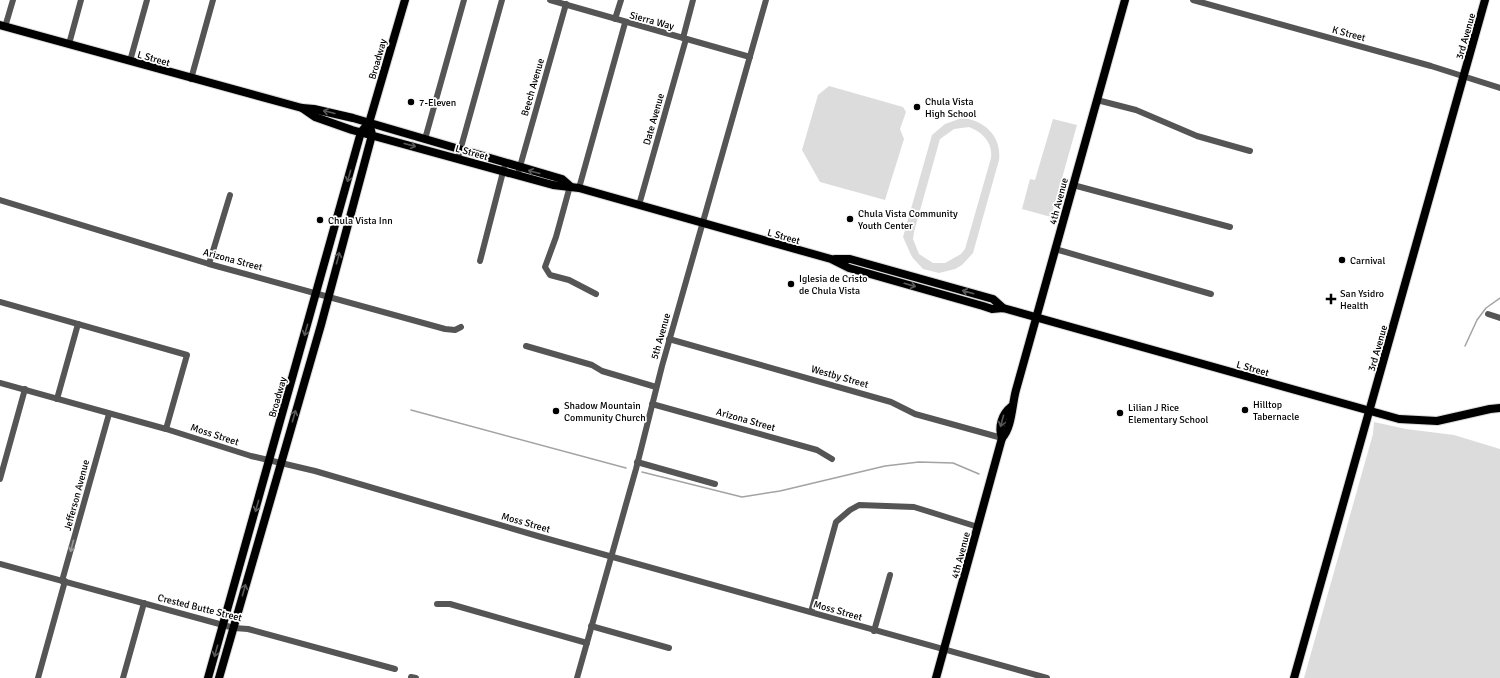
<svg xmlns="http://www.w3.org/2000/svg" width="1500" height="678" viewBox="0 0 1500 678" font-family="Signika,sans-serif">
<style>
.green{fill:#dcdcdc;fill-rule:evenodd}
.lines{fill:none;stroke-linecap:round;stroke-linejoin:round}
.stream{stroke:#a3a3a3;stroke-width:1.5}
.major-casing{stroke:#dbdbdb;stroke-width:10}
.minor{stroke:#555;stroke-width:6}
.major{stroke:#000;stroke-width:8}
.oneway{stroke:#595959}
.oneway2{stroke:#999}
.poi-dot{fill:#000;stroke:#fff;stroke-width:1.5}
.labels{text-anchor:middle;stroke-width:3.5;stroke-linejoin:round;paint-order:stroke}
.street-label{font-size:10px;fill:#000;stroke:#fff}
.poi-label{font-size:10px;fill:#000;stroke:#fff;text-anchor:start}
</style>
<rect width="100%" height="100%" fill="#fff"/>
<g class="green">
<polygon points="829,86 903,107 906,112 900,129 904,139 885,200 820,182 802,150 818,95"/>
<path d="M 962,118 C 984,120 1002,136 999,160 L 973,253 L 962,265 L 955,269 L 939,273 L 923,269 L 912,257 L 903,237 L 932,135 L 945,124 ZM 969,127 C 982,132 993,142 991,158 L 965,249 L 961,254 L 945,263 L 933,263 L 919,254 L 913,239 L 914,232 L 940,139 L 954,129 Z"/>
<polygon points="1053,119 1077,125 1051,217 1022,209 1030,179 1035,180"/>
<polygon points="1374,422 1406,429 1454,435 1500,449 1500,678 1304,678 1373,434"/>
</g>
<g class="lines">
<g class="stream">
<polyline points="1465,346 1477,320 1486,308 1500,298"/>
<polyline points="411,410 626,468"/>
<polyline points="642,472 742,497 780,491 885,466 919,462 953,463 979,474"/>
</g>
<defs>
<g id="major">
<polyline points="0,25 302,108 314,109 353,118 562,179 570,186"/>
<polyline points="302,108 315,117 352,130 553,185 579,188 831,259 849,268 983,306 992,309 1003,308 1399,419 1437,421 1490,409 1500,408"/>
<polyline points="835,259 850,259 993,299 1003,308"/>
<path d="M 1002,438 C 998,427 1002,414 1011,407"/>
<polyline points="208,678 361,132 369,123 405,0"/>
<polyline points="219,678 321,325 372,135 371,130"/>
<path d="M 936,678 L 1002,438 C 1012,428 1012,404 1016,390 L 1125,0"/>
<polyline points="1294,678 1485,0"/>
</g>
</defs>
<use href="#major" class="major-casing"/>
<g class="minor">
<polyline points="550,0 750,57"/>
<polyline points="1193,0 1431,66 1500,88"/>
<polyline points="615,19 621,0"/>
<polyline points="5,27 13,0"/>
<polyline points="683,38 693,0"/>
<polyline points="69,44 81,0"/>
<polyline points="130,61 147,0"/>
<polyline points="191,79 213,0"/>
<polyline points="1097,100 1136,110 1197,136 1250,151"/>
<polyline points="425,139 464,0"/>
<polyline points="458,158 502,0"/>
<polyline points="519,170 566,4"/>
<polyline points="1073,185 1230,227"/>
<polyline points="570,186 556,237 545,267 550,275 569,280 596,294"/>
<polyline points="579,188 625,23"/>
<polyline points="0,200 209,264 445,329 455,330 461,327"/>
<polyline points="639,205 686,39"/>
<polyline points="1055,249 1211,294"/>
<polyline points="480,261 504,168"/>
<polyline points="209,264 230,195"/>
<polyline points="0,302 187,355 166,429"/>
<polyline points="1488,314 1500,318"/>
<polyline points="669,339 891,402 915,414 1002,438"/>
<polyline points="526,346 592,365 602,371 656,387"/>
<polyline points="0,383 166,429 251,456 315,471 541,537 1047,678"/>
<polyline points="57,399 78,324"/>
<polyline points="652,404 817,450 832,459"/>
<polyline points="637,462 715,484"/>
<polyline points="0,479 25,389"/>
<polyline points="0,564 234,628 248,629 395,669"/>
<polyline points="62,581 109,414"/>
<polyline points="437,604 450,604 587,643"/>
<polyline points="811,612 836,522 850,510 859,505 914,507 978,527"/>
<polyline points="591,626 669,648"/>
<polyline points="874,631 890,575"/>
<polyline points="411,677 416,678"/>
<polyline points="38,678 65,581"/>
<polyline points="123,678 144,603"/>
<polyline points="577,678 636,469 662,366 766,0"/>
</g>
<use href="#major" class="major"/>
</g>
<defs><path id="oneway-shaft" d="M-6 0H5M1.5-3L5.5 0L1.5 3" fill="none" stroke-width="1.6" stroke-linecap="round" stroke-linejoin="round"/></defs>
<g class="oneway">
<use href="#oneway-shaft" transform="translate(329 112) rotate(-166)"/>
<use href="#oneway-shaft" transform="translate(410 145) rotate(15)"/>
<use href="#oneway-shaft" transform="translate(534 172) rotate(-165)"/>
<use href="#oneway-shaft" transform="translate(349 176) rotate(106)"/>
<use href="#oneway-shaft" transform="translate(338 258) rotate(-75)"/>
<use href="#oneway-shaft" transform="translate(910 285) rotate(16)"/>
<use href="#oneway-shaft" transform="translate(968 292) rotate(-164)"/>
<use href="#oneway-shaft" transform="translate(306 330) rotate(106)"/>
<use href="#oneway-shaft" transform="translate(294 416) rotate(-74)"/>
<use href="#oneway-shaft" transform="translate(1002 421) rotate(105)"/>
<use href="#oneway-shaft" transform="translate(257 506) rotate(106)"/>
<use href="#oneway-shaft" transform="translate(244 590) rotate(-74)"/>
<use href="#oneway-shaft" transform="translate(216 651) rotate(106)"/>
</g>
<use class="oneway2" href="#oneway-shaft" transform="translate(72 546) rotate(105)"/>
<g class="poi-dot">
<circle cx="411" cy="102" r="4"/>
<circle cx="917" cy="107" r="4"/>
<circle cx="850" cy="219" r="4"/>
<circle cx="320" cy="220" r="4"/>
<circle cx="1342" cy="260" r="4"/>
<circle cx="791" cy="284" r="4"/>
<path d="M1329 293h4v4h4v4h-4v4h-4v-4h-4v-4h4z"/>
<circle cx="1245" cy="410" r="4"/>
<circle cx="556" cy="411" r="4"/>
<circle cx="1120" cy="413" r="4"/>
</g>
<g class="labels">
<g class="street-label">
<text transform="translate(652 20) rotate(15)" y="4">Sierra Way</text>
<text transform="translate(1349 33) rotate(15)" y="4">K Street</text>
<text transform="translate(1465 36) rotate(-74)" y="4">3rd Avenue</text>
<text transform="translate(154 58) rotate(16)" y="4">L Street</text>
<text transform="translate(377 59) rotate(-74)" y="4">Broadway</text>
<text transform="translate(532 87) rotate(-74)" y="4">Beech Avenue</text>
<text transform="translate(653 119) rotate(-74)" y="4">Date Avenue</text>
<text transform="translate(472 152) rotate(16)" y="4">L Street</text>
<text transform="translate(1058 201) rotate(-75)" y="4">4th Avenue</text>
<text transform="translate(784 236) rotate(16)" y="4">L Street</text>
<text transform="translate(233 259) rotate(15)" y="4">Arizona Street</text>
<text transform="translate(660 336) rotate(-74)" y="4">5th Avenue</text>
<text transform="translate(1377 348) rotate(-74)" y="4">3rd Avenue</text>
<text transform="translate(1253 368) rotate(16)" y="4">L Street</text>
<text transform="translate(840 376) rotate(16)" y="4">Westby Street</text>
<text transform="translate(277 397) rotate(-74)" y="4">Broadway</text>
<text transform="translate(746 419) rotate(16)" y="4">Arizona Street</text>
<text transform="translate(215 434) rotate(18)" y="4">Moss Street</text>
<text transform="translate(76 495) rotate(-75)" y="4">Jefferson Avenue</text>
<text transform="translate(526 522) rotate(16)" y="4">Moss Street</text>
<text transform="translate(960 555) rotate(-75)" y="4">4th Avenue</text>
<text transform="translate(200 607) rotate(14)" y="4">Crested Butte Street</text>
<text transform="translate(838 610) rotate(16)" y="4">Moss Street</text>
</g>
<g class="poi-label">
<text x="925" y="105">Chula Vista<tspan x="925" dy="12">High School</tspan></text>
<text x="419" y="106">7-Eleven</text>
<text x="858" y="217">Chula Vista Community<tspan x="858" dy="12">Youth Center</tspan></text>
<text x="328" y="224">Chula Vista Inn</text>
<text x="1350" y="264">Carnival</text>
<text x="799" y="282">Iglesia de Cristo<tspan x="799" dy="12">de Chula Vista</tspan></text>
<text x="1340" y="297">San Ysidro<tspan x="1340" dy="12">Health</tspan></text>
<text x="1253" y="408">Hilltop<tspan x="1253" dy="12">Tabernacle</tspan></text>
<text x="564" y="409">Shadow Mountain<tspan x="564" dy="12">Community Church</tspan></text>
<text x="1128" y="411">Lilian J Rice<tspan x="1128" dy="12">Elementary School</tspan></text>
</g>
</g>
</svg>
